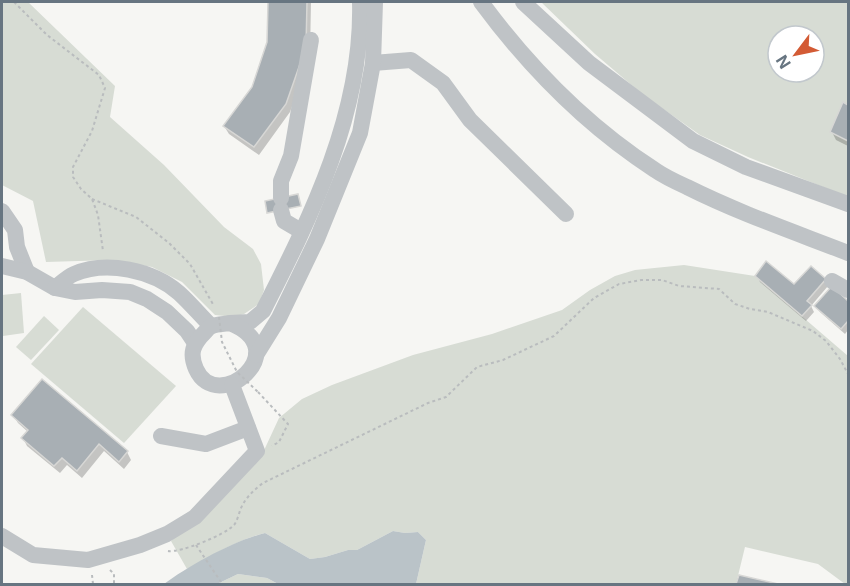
<svg xmlns="http://www.w3.org/2000/svg" width="850" height="586" viewBox="0 0 850 586" font-family="Inter,sans-serif">
<style>
.green{fill:#d7dcd4;fill-rule:evenodd}
.water{fill:#bac3c8}
.shadow{fill:#0003}
.building{fill:#a8afb4;stroke:#d7d7d5;stroke-width:1.5}
.lines{fill:none;stroke-linecap:round;stroke-linejoin:round}
.path{stroke:#b9bcbe;stroke-width:2;stroke-dasharray:3 3;stroke-linecap:butt}
.minor{stroke:#bfc3c6;stroke-width:16}
.path-bridge{stroke:#b9bcbe;stroke-width:2;stroke-dasharray:3 3;stroke-linecap:butt}
</style>
<rect width="100%" height="100%" fill="#f6f6f3"/>
<g class="green">
<polygon points="2,2 28,2 115,86 110,117 164,165 224,227 253,249 261,264 264,290 259,304 244,314 234,317 215,315 182,282 152,267 111,260 46,262 33,201 2,185"/>
<path d="M 541,2 L 848,2 L 848,197 L 748,157 L 700,135 L 642,94 L 595,54 ZM 778,36 L 814,36 L 814,72 L 778,72 Z"/>
<path d="M 684,265 L 755,276 L 848,356 L 848,584 L 845,584 L 818,564 L 745,547 L 736,584 L 416,584 L 426,540 L 418,532 L 405,533 L 393,531 L 357,550 L 348,550 L 325,557 L 310,559 L 265,533 C 238,539 212,556 187,569 L 171,541 L 260,459 L 279,418 L 302,399 L 332,385 L 413,355 L 492,334 L 562,310 L 590,290 L 615,276 L 635,270 Z"/>
<polygon points="21,293 24,333 3,336 2,295"/>
<polygon points="83,307 176,386 124,443 31,364"/>
<polygon points="44,316 59,330 31,360 16,347"/>
<polygon points="238,574 267,578 278,584 217,584"/>
</g>
<path class="water" d="M 393,531 L 405,533 L 418,532 L 426,540 L 416,584 L 278,584 L 267,578 L 238,574 L 217,584 L 164,584 C 188,566 235,540 265,533 L 310,559 L 325,557 L 348,550 L 357,550 Z"/>
<g class="shadow">
<polygon points="269,2 311,2 310,56 290,112 259,155 229,134 224,126 253,88 269,42"/>
<polygon points="844,104 848,106 848,146 836,140 832,132"/>
<polygon points="811,268 828,286 811,306 814,312 806,321 760,282 757,276 794,286"/>
<polygon points="832,288 848,303 848,330 845,334 820,312 816,306"/>
<polygon points="13,415 127,452 131,460 124,469 104,451 82,478 67,465 60,473 27,446 23,438 28,432 18,423"/>
</g>
<g class="building">
<polygon points="268,2 307,2 306,47 286,104 254,147 223,126 252,87 267,42"/>
<polygon points="843,102 848,105 848,141 830,132"/>
<polygon points="298,194 301,206 267,213 265,201"/>
<polygon points="766,261 794,284 811,266 826,279 807,301 812,305 802,316 755,276"/>
<polygon points="832,286 848,301 848,321 841,329 814,306"/>
<polygon points="42,379 128,451 119,462 99,444 77,471 62,458 54,466 21,438 28,430 11,415"/>
<polygon points="739,575 778,584 736,584"/>
</g>
<g class="lines">
<g class="path">
<polyline points="14,2 47,35 99,75 105,88 92,131 73,167 73,177 81,189 92,199 98,215 103,251"/>
<polyline points="92,199 136,217 169,243 190,264 214,306"/>
<polyline points="258,392 288,424 279,442 272,446"/>
<polyline points="196,545 221,582"/>
<path d="M 168,551 C 180,553 225,535 234,525 C 237,522 239,513 241,508 C 246,497 254,490 263,483 L 428,403 L 446,397 L 477,367 L 503,360 L 554,336 L 594,298 L 619,284 L 641,280 L 662,280 L 679,286 L 719,289 L 735,304 L 750,309 L 768,312 L 813,331 L 826,341 L 840,359 L 848,374"/>
<polyline points="110,570 114,574 114,584"/>
<polyline points="92,575 93,584"/>
</g>
<g class="minor">
<path d="M 481,2 C 529,67 587,126 655,170 C 665,177 676,182 687,187 C 739,213 794,232 848,253"/>
<polyline points="523,2 589,63 693,141 746,167 848,204"/>
<polyline points="373,63 411,60 443,83 470,120 566,214"/>
<polyline points="281,198 281,181 291,156 311,40"/>
<polyline points="281,210 284,221 301,231"/>
<polyline points="2,211 15,230 17,247 27,272"/>
<polyline points="2,266 27,272 55,288 75,292 102,290 130,292 147,299 167,312 187,331 195,343"/>
<polyline points="832,281 848,290"/>
<path d="M 55,288 C 61,283 67,277 74,274 C 106,260 153,270 179,293 C 190,303 200,315 211,326"/>
<path d="M 230,323 L 250,322 L 263,311 C 312,215 363,111 360,2"/>
<path d="M 230,323 C 297,350 217,416 196,369 C 189,353 193,344 205,332 C 206,331 210,326 212,326 C 217,324 225,324 230,323 Z"/>
<polyline points="256,355 279,318 317,239 360,133 373,63 375,2"/>
<polyline points="161,436 206,444 248,428"/>
<polyline points="2,536 33,555 88,560 140,545 167,534 195,517 257,451 232,385"/>
</g>
<polyline class="path-bridge" points="219,317 222,342 237,372 258,392"/>
</g>
<rect width="850" height="586" fill="none" stroke="#677581" stroke-width="6"/>
<g transform="translate(796 54) rotate(238)"><circle r="28" fill="#ffffff" stroke="#c2c8cd" stroke-width="1.5"/>
<path d="M0-4.5L10 22L0 15L-10 22Z" fill="#d35b35"/>
<text y="-9" font-size="16" font-weight="bold" text-anchor="middle" fill="#677581">N</text>
</g>
</svg>
